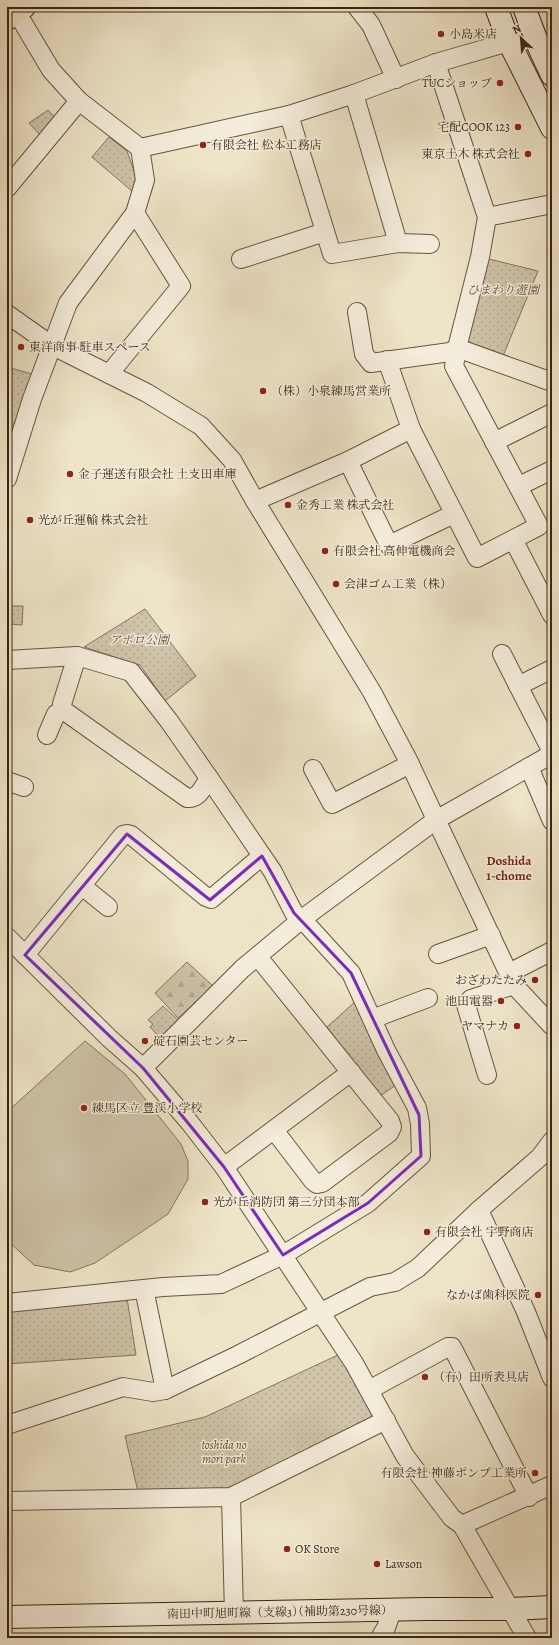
<svg xmlns="http://www.w3.org/2000/svg" width="559" height="1645" viewBox="0 0 559 1645" font-family="Alegreya,'Noto Serif JP',serif">
<style>
.green{fill:url(#green-dots);stroke:#84745d}
.forest{fill:url(#forest-firs);stroke:#84745d}
.pitch{fill:#cfc3a9;stroke:#84745d}
.lines{fill:none;stroke-linecap:round;stroke-linejoin:round}
.street-casing{stroke:#67543f;stroke-width:20}
.secondary-casing{stroke:#3a2411;stroke-width:24}
.primary-casing{stroke:#3a2411;stroke-width:24}
.street{stroke:#f4eddb;stroke-width:18}
.secondary{stroke:#f4eddb;stroke-width:22}
.primary{stroke:#eee4c8;stroke-width:22}
.marked{fill:none;stroke:#7b2cbf;stroke-width:3;stroke-linejoin:round}
.poi-dot{fill:#8f2418;stroke:#f4eddb;stroke-width:1.5}
.labels{text-anchor:middle;stroke-width:3;stroke-linejoin:round;paint-order:stroke}
.poi-label{font-size:12px;fill:#3a2411;stroke:#f4eddb;text-anchor:start}
.park-label{font-size:12px;font-style:italic;fill:#5f4c37;stroke:#f4eddb}
.street-label{font-size:12px;fill:#3a2411;stroke:#f4eddb}
.neighbourhood-label{font-size:13px;font-weight:bold;fill:#7a1f14;stroke:#f4eddb}
</style>
<defs>
<pattern id="green-dots" width="8" height="8" patternUnits="userSpaceOnUse"><rect width="8" height="8" fill="#cfc3a9"/><path d="M2 2h.1M6 6h.1" fill="none" stroke="#b2a790" stroke-width="1.8" stroke-linecap="round"/></pattern>
<pattern id="forest-firs" width="22" height="20" patternUnits="userSpaceOnUse"><rect width="22" height="20" fill="#cfc3a9"/><path d="M5 1l3.5 6h-7zM16 11l3.5 6h-7z" fill="#b2a790"/></pattern>
</defs>
<rect width="100%" height="100%" fill="#eee4c8"/>
<filter id="stains"><feTurbulence type="fractalNoise" baseFrequency=".005" numOctaves="4"/><feColorMatrix values="0 0 0 0 .2 0 0 0 0 .09 0 0 0 0 .02 0 0 0 .5 -.17"/></filter>
<radialGradient id="worn" r=".72"><stop offset=".6" stop-color="#630" stop-opacity="0"/><stop offset="1" stop-color="#630" stop-opacity=".3"/></radialGradient>
<g class="green">
<polygon points="48,110 56,119 41,136 29,123"/>
<polygon points="109,137 127,151 137,180 133,192 92,157"/>
<polygon points="485,258 538,271 503,356 468,345 464,340"/>
<polygon points="7,367 32,374 14,436 7,440"/>
<polygon points="11,606 23,606 22,625 10,624"/>
<polygon points="145,609 196,676 165,701 140,665 84,647"/>
<polygon points="356,1001 396,1085 380,1096 327,1027"/>
<polygon points="163,1006 178,1020 160,1038 150,1027 153,1024 148,1020"/>
<polygon points="127,1298 136,1355 7,1364 7,1308"/>
<polygon points="340,1354 372,1414 369,1423 232,1490 138,1492 125,1436 205,1417"/>
</g>
<polygon class="forest" points="187,962 213,986 178,1018 155,993"/>
<polygon class="pitch" points="85,1041 125,1074 181,1144 188,1161 188,1179 168,1214 95,1263 70,1272 34,1265 7,1240 7,1112"/>
<g class="lines">
<defs>
<g id="street">
<polyline points="357,7 371,25 396,79"/>
<polyline points="354,94 398,243"/>
<polyline points="289,115 332,254 398,243 430,244"/>
<polyline points="140,148 289,115 354,94 436,63 509,42"/>
<polyline points="7,188 79,101"/>
<polyline points="487,217 552,204"/>
<polyline points="241,259 325,232"/>
<polyline points="357,312 364,354 371,363 450,352 457,348 552,382"/>
<polyline points="7,314 51,345 147,393 201,426 232,460 255,501 372,692 408,760 514,985 552,1026"/>
<polyline points="387,360 411,429 477,558 539,526 454,366 457,348 480,257 487,217 436,63"/>
<polyline points="109,374 181,286 135,213"/>
<polyline points="494,442 552,413"/>
<polyline points="348,461 389,545 454,514"/>
<polyline points="7,479 32,399 68,303 135,213 145,180 140,148 79,101 51,70 23,23 15,13"/>
<polyline points="519,486 552,470"/>
<polyline points="255,501 348,461 411,429"/>
<polyline points="514,541 552,615"/>
<polyline points="502,654 552,752"/>
<path d="M 77,656 L 62,704 L 63,710 L 187,798 C 199,799 203,787 209,778"/>
<polyline points="7,660 77,656 131,672 169,721 209,778 273,872 294,913 302,919 351,973 386,1050 417,1108 420,1124 421,1156 368,1203 283,1255 221,1284 163,1287 7,1303"/>
<polyline points="518,686 552,669"/>
<polyline points="47,735 56,714 63,710"/>
<polyline points="529,767 552,821"/>
<polyline points="313,769 332,804 410,764"/>
<polyline points="7,781 24,787"/>
<polyline points="82,886 108,907"/>
<polyline points="7,937 109,1038 143,1068 190,1123 224,1167 354,1363 405,1456 452,1518 462,1525 527,1638"/>
<polyline points="438,954 491,935"/>
<polyline points="25,955 123,835 127,834 131,835 206,897 211,899 262,856"/>
<polyline points="258,957 390,1121 392,1127 389,1133 322,1183 317,1184 313,1181 274,1130"/>
<polyline points="509,973 552,951"/>
<polyline points="372,1019 428,998"/>
<polyline points="143,1068 242,969 302,919 436,820 552,754"/>
<polyline points="487,1075 466,1005 471,999 514,985"/>
<polyline points="224,1167 351,1072"/>
<polyline points="479,1210 526,1312 552,1378"/>
<polyline points="144,1289 165,1390"/>
<polyline points="369,1390 448,1347 452,1347 529,1497"/>
<polyline points="7,1425 123,1387 153,1392 165,1390 238,1355 370,1287 395,1282 418,1268 479,1210 540,1157 552,1141"/>
<polyline points="231,1497 234,1613"/>
<polyline points="7,1501 231,1497 386,1420"/>
<polyline points="462,1525 552,1485"/>
<polyline points="380,1638 386,1628 392,1610"/>
</g>
<g id="secondary">
<polyline points="496,7 509,42 552,128"/>
<polyline points="524,7 539,47 552,75"/>
<polyline points="7,1617 426,1609 511,1609 552,1607"/>
</g>
<polyline id="primary" points="7,19 24,7"/>
</defs>
<use href="#street" class="street-casing"/>
<use href="#secondary" class="secondary-casing"/>
<use href="#primary" class="primary-casing"/>
<use href="#street" class="street"/>
<use href="#secondary" class="secondary"/>
<use href="#primary" class="primary"/>
</g>
<path class="marked" d="M 127,834 L 210,900 L 262,856 L 294,913 L 351,973 L 419,1115 L 421,1156 L 368,1203 L 283,1255 L 224,1167 L 143,1068 L 25,955 Z"/>
<g class="poi-dot">
<circle cx="441" cy="34" r="4"/>
<circle cx="500" cy="83" r="4"/>
<circle cx="518" cy="127" r="4"/>
<circle cx="203" cy="145" r="4"/>
<circle cx="528" cy="154" r="4"/>
<circle cx="21" cy="347" r="4"/>
<circle cx="263" cy="391" r="4"/>
<circle cx="70" cy="474" r="4"/>
<circle cx="288" cy="505" r="4"/>
<circle cx="30" cy="520" r="4"/>
<circle cx="325" cy="551" r="4"/>
<circle cx="336" cy="584" r="4"/>
<circle cx="535" cy="980" r="4"/>
<circle cx="501" cy="1001" r="4"/>
<circle cx="517" cy="1026" r="4"/>
<circle cx="145" cy="1041" r="4"/>
<circle cx="84" cy="1108" r="4"/>
<circle cx="205" cy="1202" r="4"/>
<circle cx="427" cy="1232" r="4"/>
<circle cx="538" cy="1295" r="4"/>
<circle cx="425" cy="1377" r="4"/>
<circle cx="535" cy="1473" r="4"/>
<circle cx="287" cy="1549" r="4"/>
<circle cx="377" cy="1564" r="4"/>
</g>
<g class="labels">
<g class="poi-label">
<text x="449" y="38">小島米店</text>
<text x="492" y="87" text-anchor="end">TUCショップ</text>
<text x="510" y="131" text-anchor="end">宅配COOK 123</text>
<text x="211" y="149">有限会社 松本工務店</text>
<text x="520" y="158" text-anchor="end">東京土木 株式会社</text>
<text x="29" y="351">東洋商事 駐車スペース</text>
<text x="271" y="395">（株）小泉練馬営業所</text>
<text x="78" y="478">金子運送有限会社 土支田車庫</text>
<text x="296" y="509">金秀工業 株式会社</text>
<text x="38" y="524">光が丘運輸 株式会社</text>
<text x="333" y="555">有限会社 高伸電機商会</text>
<text x="344" y="588">会津ゴム工業（株）</text>
<text x="527" y="984" text-anchor="end">おざわたたみ</text>
<text x="493" y="1005" text-anchor="end">池田電器</text>
<text x="509" y="1030" text-anchor="end">ヤマナカ</text>
<text x="153" y="1045">碇石園芸センター</text>
<text x="92" y="1112">練馬区立 豊渓小学校</text>
<text x="213" y="1206">光が丘消防団 第三分団本部</text>
<text x="435" y="1236">有限会社 宇野商店</text>
<text x="530" y="1299" text-anchor="end">なかば歯科医院</text>
<text x="433" y="1381">（有）田所表具店</text>
<text x="527" y="1477" text-anchor="end">有限会社 神藤ポンプ工業所</text>
<text x="295" y="1553">OK Store</text>
<text x="385" y="1568">Lawson</text>
</g>
<g class="park-label">
<text x="503" y="294">ひまわり遊園</text>
<text x="139" y="644">アポロ公園</text>
<text x="224" y="1449">toshida no<tspan x="224" dy="14">mori park</tspan></text>
</g>
<g class="street-label">
<text transform="translate(280 1612) rotate(-1)" y="4">南田中町旭町線（支線3）（補助第230号線）</text>
</g>
<g class="neighbourhood-label">
<text x="509" y="865">Doshida<tspan x="509" dy="15">1-chome</tspan></text>
</g>
</g>
<rect width="559" height="1645" fill="none" stroke="#eee4c8" stroke-width="24"/>
<rect x="8" y="8" width="543" height="1629" fill="none" stroke="#3a2411" stroke-width="2"/>
<rect x="12" y="12" width="535" height="1621" fill="none" stroke="#3a2411"/>
<g transform="translate(521 38) rotate(334)" stroke="#f4eddb" stroke-width="3" paint-order="stroke">
<path d="M0-3L7 15L0 10L-7 15Z" fill="#3a2411"/>
<text y="-6" font-size="11" font-weight="bold" text-anchor="middle" fill="#3a2411">N</text>
</g>
<rect width="100%" height="100%" filter="url(#stains)"/>
<rect width="100%" height="100%" fill="url(#worn)"/>
</svg>
